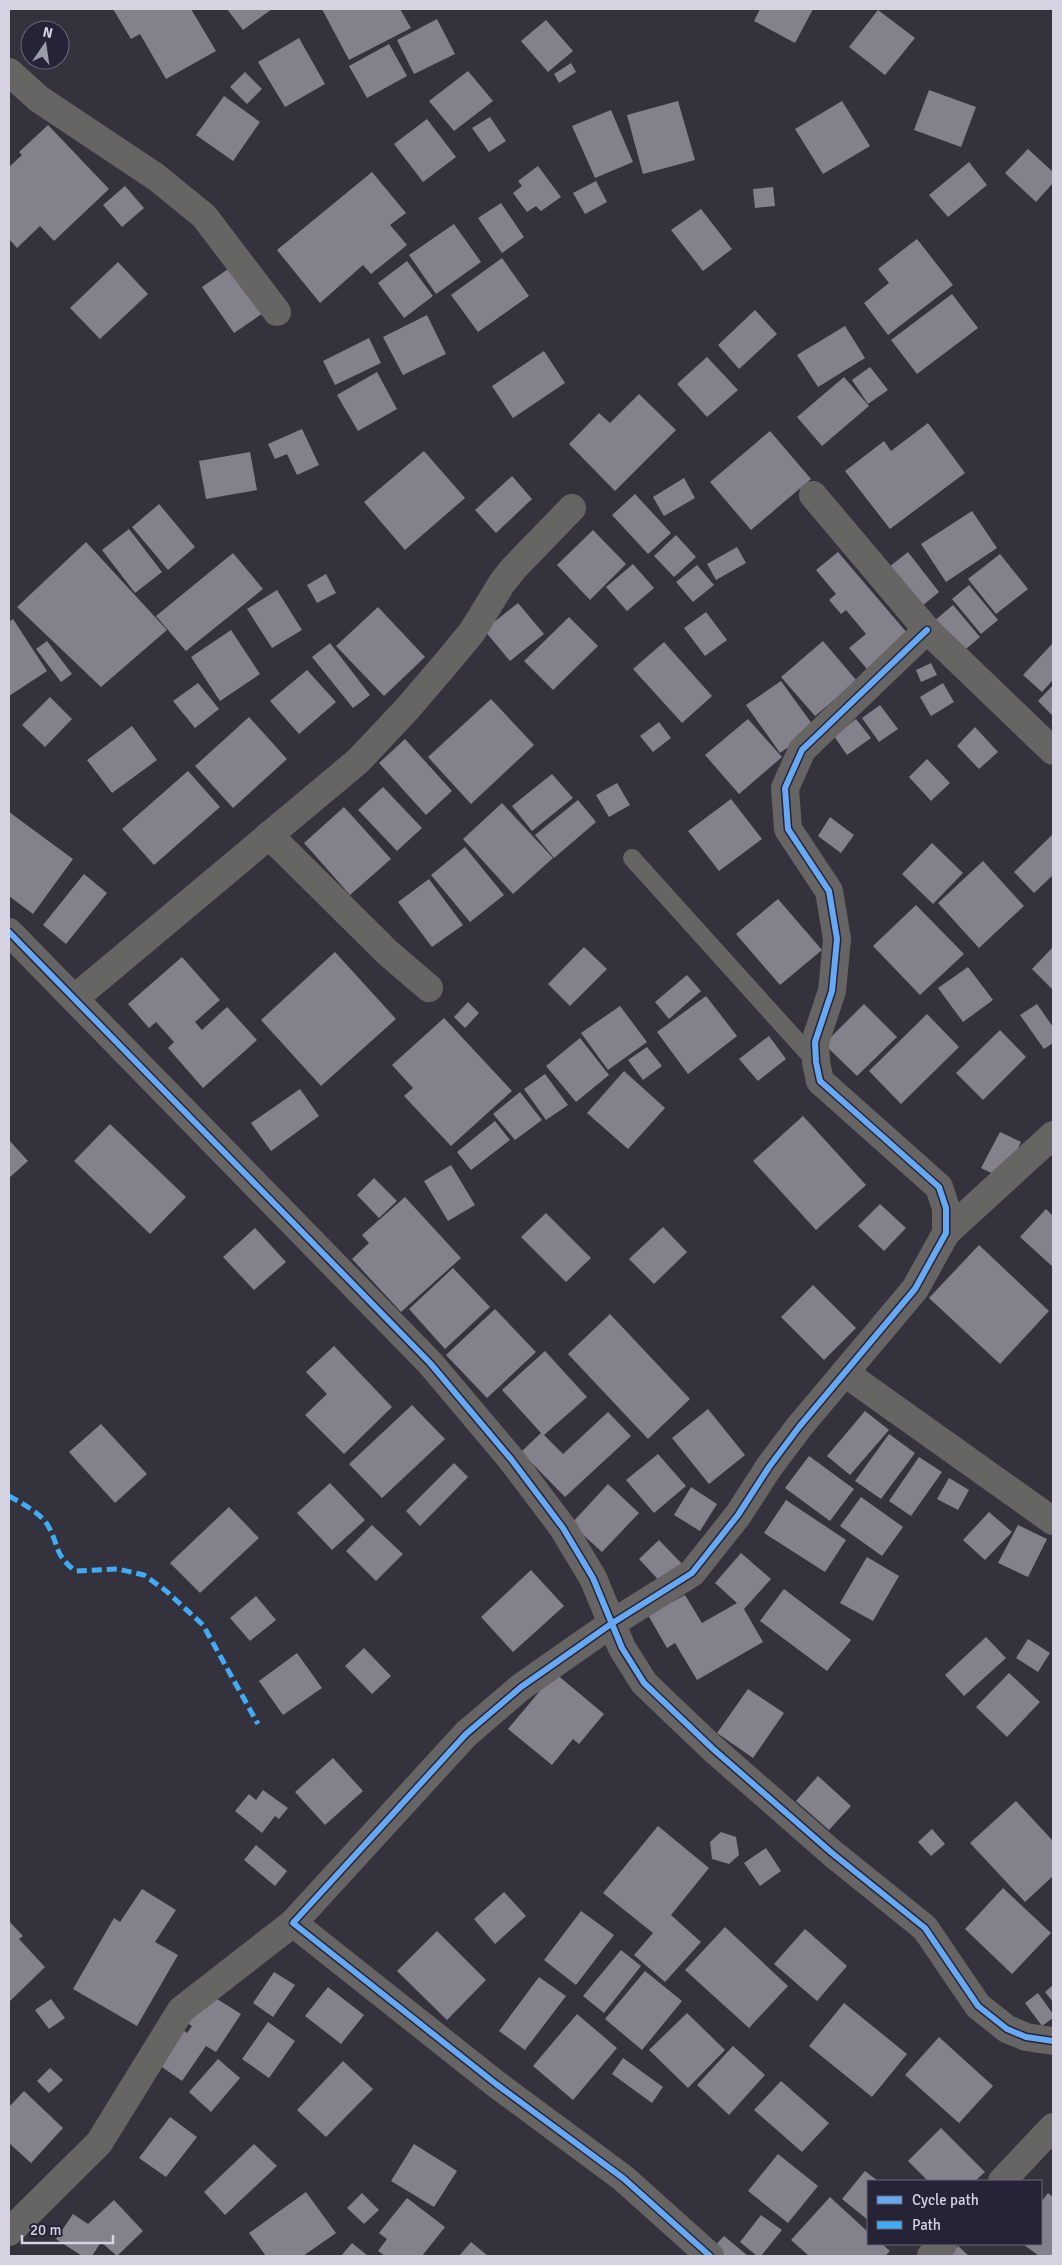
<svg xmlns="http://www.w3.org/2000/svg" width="1062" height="2265" viewBox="0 0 1062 2265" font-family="Signika,sans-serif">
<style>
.building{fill:#83828c}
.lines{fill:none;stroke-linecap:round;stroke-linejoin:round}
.lane{stroke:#676464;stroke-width:18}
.street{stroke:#676464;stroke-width:28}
.quiet{stroke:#42abf6;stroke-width:5;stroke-dasharray:10 5;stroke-linecap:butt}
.cycleway-casing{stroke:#262337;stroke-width:9}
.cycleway{stroke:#66a8f1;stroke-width:6}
</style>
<rect width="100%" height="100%" fill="#33323d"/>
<g class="building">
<polygon points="113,9 191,9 216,51 166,79 140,34 131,39"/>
<polygon points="227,9 272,9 243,30"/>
<polygon points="322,9 400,9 411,28 349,60"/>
<polygon points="760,9 813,9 795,43 754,21"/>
<polygon points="878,10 915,38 885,75 849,47"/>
<polygon points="437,19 455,54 414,74 397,40"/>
<polygon points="546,20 573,51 548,72 521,41"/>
<polygon points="299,38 325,84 285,107 258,62"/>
<polygon points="389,44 407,76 367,98 349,66"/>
<polygon points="571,63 576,72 559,83 554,74"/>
<polygon points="468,71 493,101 454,131 429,101"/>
<polygon points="245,72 262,89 247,104 230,87"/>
<polygon points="929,90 976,107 961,147 914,130"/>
<polygon points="224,96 260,122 233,161 196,135"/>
<polygon points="678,101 695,160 643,174 627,115"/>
<polygon points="842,101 870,146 823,174 795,129"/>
<polygon points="611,110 633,162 595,178 572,126"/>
<polygon points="490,117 506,141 489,152 472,128"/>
<polygon points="427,119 456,157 423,182 394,144"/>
<polygon points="48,125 109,189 54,241 40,226 17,248 9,239 9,167 22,155 19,152"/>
<polygon points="1028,149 1053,172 1053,183 1036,202 1005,173"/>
<polygon points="969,162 987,185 948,217 929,195"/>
<polygon points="538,166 561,197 541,211 536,206 527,212 513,193 522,186 518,181"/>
<polygon points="372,172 406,213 390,225 407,245 371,274 363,265 320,303 277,250"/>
<polygon points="596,181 607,202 585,214 573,193"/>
<polygon points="125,186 144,208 122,227 103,205"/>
<polygon points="773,187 775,206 755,208 753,189"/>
<polygon points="501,203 524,237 502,253 478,218"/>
<polygon points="701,209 732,249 703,271 671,230"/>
<polygon points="454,224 481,262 436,294 409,255"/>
<polygon points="917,239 953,285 888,335 864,303 889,283 878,269"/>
<polygon points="502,258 529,296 478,332 451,295"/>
<polygon points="407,261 433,296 404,318 378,283"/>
<polygon points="118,262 148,294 100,339 70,308"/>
<polygon points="234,265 266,311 234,333 202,287"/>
<polygon points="952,294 978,328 917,374 891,340"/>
<polygon points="755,310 777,334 739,369 718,345"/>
<polygon points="427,315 446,354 403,375 383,337"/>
<polygon points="845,326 865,358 818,387 797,355"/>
<polygon points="369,338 381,363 335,385 323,361"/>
<polygon points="544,351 565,383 513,418 492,386"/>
<polygon points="707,357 738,390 707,417 677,384"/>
<polygon points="870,367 888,390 868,404 852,380"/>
<polygon points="377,372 397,409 358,431 337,395"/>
<polygon points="844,377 869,406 822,446 797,417"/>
<polygon points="639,394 676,430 615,491 569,444 599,413 610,423"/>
<polygon points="928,423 965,473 890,529 845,471 884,441 891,451"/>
<polygon points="302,429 319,465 297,475 287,454 275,459 268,444"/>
<polygon points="770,431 811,479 751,530 710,482"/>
<polygon points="424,451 465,498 405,550 364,502"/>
<polygon points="250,452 257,490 206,499 199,461"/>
<polygon points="512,476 532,499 496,533 475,510"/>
<polygon points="684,478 695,498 664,516 653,497"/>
<polygon points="635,494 671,533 648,554 612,515"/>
<polygon points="159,504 195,547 168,570 132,527"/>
<polygon points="972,511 997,548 946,582 921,544"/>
<polygon points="129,529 162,572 135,593 102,550"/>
<polygon points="593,530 626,564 590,600 557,565"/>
<polygon points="676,535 696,557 674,577 654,556"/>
<polygon points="86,542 167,630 101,687 17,607"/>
<polygon points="737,547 746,563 716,580 707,564"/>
<polygon points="838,552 908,634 867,669 849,648 866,634 846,610 841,614 829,600 836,594 816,570"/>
<polygon points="908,552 939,592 916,611 884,571"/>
<polygon points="233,553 263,589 186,651 156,616"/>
<polygon points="1000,554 1028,589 996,614 968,579"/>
<polygon points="633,564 654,588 627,611 606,587"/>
<polygon points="697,565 714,585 693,602 676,582"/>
<polygon points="326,574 336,593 317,603 307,585"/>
<polygon points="969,585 998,620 981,634 952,599"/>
<polygon points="277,590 302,630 272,648 247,609"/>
<polygon points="518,603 544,634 510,661 484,630"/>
<polygon points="953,605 980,637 960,654 933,622"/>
<polygon points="378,607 425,657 384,696 336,646"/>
<polygon points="706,612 727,640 705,656 684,628"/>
<polygon points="569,617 598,646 553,690 524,661"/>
<polygon points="13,619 47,671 9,696 9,622"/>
<polygon points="231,630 260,674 220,701 191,657"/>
<polygon points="47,641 72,674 61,682 36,649"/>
<polygon points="823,641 857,681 815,716 781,677"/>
<polygon points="664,642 712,696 682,723 633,669"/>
<polygon points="330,643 370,695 353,708 312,657"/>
<polygon points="1053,643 1053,680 1042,692 1023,675"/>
<polygon points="931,663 937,675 921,682 916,670"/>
<polygon points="307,670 336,702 299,734 270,701"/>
<polygon points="781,681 815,728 780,753 746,705"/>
<polygon points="198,683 219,709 195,728 173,701"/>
<polygon points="943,683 954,702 931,716 920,697"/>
<polygon points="1053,685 1053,716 1038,701"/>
<polygon points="50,697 72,719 45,747 22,725"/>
<polygon points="491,699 534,745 471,804 428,757"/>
<polygon points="880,705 898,729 879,742 862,718"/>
<polygon points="249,717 287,759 233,808 195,766"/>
<polygon points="748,719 782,757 739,794 705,755"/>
<polygon points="856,719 871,738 847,755 834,736"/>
<polygon points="659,722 671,738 653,752 640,736"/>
<polygon points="132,726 157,760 112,793 87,760"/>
<polygon points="975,727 998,752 979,769 957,746"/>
<polygon points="405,739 452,791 426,815 379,763"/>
<polygon points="927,759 950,783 931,801 909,777"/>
<polygon points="188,771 220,807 154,865 122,829"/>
<polygon points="552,774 573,798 532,831 512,806"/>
<polygon points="617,783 630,805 609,817 596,795"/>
<polygon points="383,787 422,828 397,851 358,810"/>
<polygon points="731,799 762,839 719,871 688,831"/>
<polygon points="578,800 596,822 554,858 535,835"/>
<polygon points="502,803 553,858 513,894 463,839"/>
<polygon points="344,807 391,859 350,895 304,843"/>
<polygon points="9,812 73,859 33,914 9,896"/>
<polygon points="830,817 854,835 841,853 818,836"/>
<polygon points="1053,834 1053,875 1034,893 1014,872"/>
<polygon points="932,843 963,873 933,904 902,874"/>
<polygon points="465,847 504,895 470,922 431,875"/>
<polygon points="983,861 1024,906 979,948 938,903"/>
<polygon points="84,874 107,893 66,944 43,925"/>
<polygon points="429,879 463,925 432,947 398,902"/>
<polygon points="778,899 822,950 780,985 736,934"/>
<polygon points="916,905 964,954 920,995 873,946"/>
<polygon points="584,947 607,969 570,1006 548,984"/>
<polygon points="1053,947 1053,990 1032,969"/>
<polygon points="335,952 396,1019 321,1086 261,1020"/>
<polygon points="182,957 220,1000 195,1022 202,1030 227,1007 257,1040 203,1088 168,1048 174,1042 156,1022 149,1028 128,1004"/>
<polygon points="968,967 993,1000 963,1022 938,988"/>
<polygon points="687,975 701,991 669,1019 655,1002"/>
<polygon points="706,996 737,1036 688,1074 657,1032"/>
<polygon points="468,1002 479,1013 465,1028 454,1017"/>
<polygon points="864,1004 897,1037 857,1076 824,1044"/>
<polygon points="1037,1004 1053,1027 1053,1043 1044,1049 1020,1015"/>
<polygon points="620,1006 647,1042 608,1070 581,1033"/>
<polygon points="927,1014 959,1047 901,1104 869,1071"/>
<polygon points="444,1018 512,1091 451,1146 404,1096 413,1088 392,1065"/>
<polygon points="1000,1030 1026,1057 983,1100 956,1073"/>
<polygon points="769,1036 786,1059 758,1081 739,1059"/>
<polygon points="580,1038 609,1075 576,1102 546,1066"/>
<polygon points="647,1047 662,1066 643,1080 628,1060"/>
<polygon points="624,1071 665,1108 628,1149 587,1113"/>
<polygon points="545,1074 568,1105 546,1120 524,1089"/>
<polygon points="300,1089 319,1116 271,1151 251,1123"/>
<polygon points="520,1092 542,1120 515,1140 493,1114"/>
<polygon points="803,1116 866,1185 816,1230 753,1161"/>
<polygon points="495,1121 510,1140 471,1170 457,1152"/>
<polygon points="110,1124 186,1197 150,1234 74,1161"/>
<polygon points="1000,1132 1021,1142 1004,1179 981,1168"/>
<polygon points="9,1140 28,1161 9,1178"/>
<polygon points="451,1165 475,1205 448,1221 424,1181"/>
<polygon points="374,1178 397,1201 379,1218 357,1195"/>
<polygon points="405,1197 461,1258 401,1312 352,1259 369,1243 362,1235"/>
<polygon points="880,1204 906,1228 884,1251 858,1226"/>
<polygon points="1046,1209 1053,1216 1053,1267 1020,1237"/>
<polygon points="546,1213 591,1258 566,1282 521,1237"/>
<polygon points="663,1227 687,1252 654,1284 629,1259"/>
<polygon points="255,1228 286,1262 254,1290 223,1257"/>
<polygon points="979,1245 1049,1311 1000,1364 929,1298"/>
<polygon points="453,1268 490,1307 445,1349 409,1309"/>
<polygon points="813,1285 856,1328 824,1360 781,1317"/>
<polygon points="495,1309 536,1352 487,1398 446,1355"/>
<polygon points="610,1314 690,1399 648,1439 568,1354"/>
<polygon points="334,1346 392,1407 344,1454 305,1415 327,1394 306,1372"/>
<polygon points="545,1351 587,1397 544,1435 563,1454 608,1412 631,1436 565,1497 521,1452 541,1433 502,1390"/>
<polygon points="412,1405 445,1439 382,1498 349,1464"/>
<polygon points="708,1409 745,1455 709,1484 672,1438"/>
<polygon points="865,1411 889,1430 850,1475 827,1456"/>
<polygon points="101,1424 147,1474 115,1503 69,1452"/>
<polygon points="889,1434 915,1453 881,1499 855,1481"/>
<polygon points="658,1454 686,1486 654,1513 626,1480"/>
<polygon points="809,1456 854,1489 830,1521 785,1488"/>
<polygon points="919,1457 942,1472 911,1516 889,1501"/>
<polygon points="454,1463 468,1477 420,1526 406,1511"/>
<polygon points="949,1478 969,1490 958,1510 937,1499"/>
<polygon points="330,1483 365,1520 332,1550 297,1513"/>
<polygon points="608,1484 639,1513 602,1552 571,1524"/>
<polygon points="691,1487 717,1504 700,1531 674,1515"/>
<polygon points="861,1497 903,1527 882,1556 840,1526"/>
<polygon points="786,1500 846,1540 825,1572 764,1533"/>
<polygon points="229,1507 259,1538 200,1593 170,1563"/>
<polygon points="989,1512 1012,1532 985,1560 963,1540"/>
<polygon points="372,1525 403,1554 376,1581 346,1551"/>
<polygon points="1018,1525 1047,1539 1028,1577 998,1563"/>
<polygon points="659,1540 685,1567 664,1586 639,1559"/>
<polygon points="741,1553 771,1579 744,1609 763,1642 697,1680 675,1643 667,1648 648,1615 685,1595 702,1623 737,1603 715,1583"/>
<polygon points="867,1557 899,1576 873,1621 840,1603"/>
<polygon points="531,1570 564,1606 513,1652 481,1617"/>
<polygon points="784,1589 851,1640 827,1671 760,1621"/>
<polygon points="256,1596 276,1620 250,1641 230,1618"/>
<polygon points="986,1637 1006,1658 964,1696 945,1675"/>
<polygon points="1028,1639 1050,1653 1038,1672 1016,1658"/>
<polygon points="364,1648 391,1676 372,1694 345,1666"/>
<polygon points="297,1653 322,1688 283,1715 259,1681"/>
<polygon points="555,1673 604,1714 579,1744 573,1739 552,1765 508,1729"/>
<polygon points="1009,1673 1040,1702 1007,1737 976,1707"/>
<polygon points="748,1689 784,1713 753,1758 717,1733"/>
<polygon points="333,1758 363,1791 325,1825 295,1792"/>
<polygon points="818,1776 851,1806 829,1830 796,1801"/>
<polygon points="263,1790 288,1808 279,1819 275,1816 262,1833 235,1811 249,1794 256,1800"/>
<polygon points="1016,1801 1053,1841 1053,1876 1025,1902 970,1843"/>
<polygon points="658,1826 709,1868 671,1915 701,1942 665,1982 634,1955 653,1933 603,1893"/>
<polygon points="932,1829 945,1844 931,1856 918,1842"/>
<polygon points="721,1832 736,1837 739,1855 729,1864 712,1859 710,1842"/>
<polygon points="256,1845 287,1871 275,1886 244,1860"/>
<polygon points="766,1848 781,1871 760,1886 744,1863"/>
<polygon points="1003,1888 1051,1933 1012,1974 965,1929"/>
<polygon points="142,1889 176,1910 155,1942 178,1955 137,2026 73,1989 114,1918 120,1922"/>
<polygon points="504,1892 526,1916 495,1944 474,1919"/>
<polygon points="581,1911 614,1935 576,1985 544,1960"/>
<polygon points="9,1921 23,1936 19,1939 45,1967 9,2002"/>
<polygon points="725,1927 788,1986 749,2028 685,1970"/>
<polygon points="805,1929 847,1966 817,2001 774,1964"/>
<polygon points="437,1931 486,1980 447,2020 397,1971"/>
<polygon points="621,1950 641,1966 604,2013 583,1996"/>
<polygon points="645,1971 682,2001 642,2050 605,2019"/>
<polygon points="274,1972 295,1985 273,2017 253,2003"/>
<polygon points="539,1977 566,1996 525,2050 499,2031"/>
<polygon points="1053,1985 1053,2002 1045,1992"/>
<polygon points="328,1987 364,2015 341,2044 305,2016"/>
<polygon points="206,1992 241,2014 216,2052 206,2046 182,2081 159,2065 183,2030 187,2033 192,2026 187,2023"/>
<polygon points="1038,1993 1053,2014 1053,2018 1042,2026 1025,2003"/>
<polygon points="51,1999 65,2018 49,2029 35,2010"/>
<polygon points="844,2003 907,2054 872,2097 809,2046"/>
<polygon points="687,2013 725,2050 688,2088 649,2050"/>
<polygon points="577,2014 617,2048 573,2100 533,2066"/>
<polygon points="268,2022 295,2041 269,2078 242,2059"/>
<polygon points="939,2037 993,2086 959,2123 905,2075"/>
<polygon points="733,2046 765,2075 729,2115 697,2085"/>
<polygon points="623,2058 663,2087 652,2103 612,2074"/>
<polygon points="218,2059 240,2078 211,2112 189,2092"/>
<polygon points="343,2061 373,2089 326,2137 297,2110"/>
<polygon points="50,2068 63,2080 49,2093 37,2081"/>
<polygon points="781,2081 829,2123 802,2152 754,2110"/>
<polygon points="24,2091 63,2128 31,2163 9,2143 9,2107"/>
<polygon points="170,2117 197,2137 166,2177 139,2158"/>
<polygon points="941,2128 985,2172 975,2181 928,2181 908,2161"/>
<polygon points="254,2144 277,2166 225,2215 204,2192"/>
<polygon points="414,2144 457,2171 434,2207 391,2181"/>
<polygon points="778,2154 818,2186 788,2223 748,2191"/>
<polygon points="865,2171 878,2181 868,2181 868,2220 842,2199"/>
<polygon points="306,2192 336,2233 303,2256 266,2256 249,2233"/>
<polygon points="362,2193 379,2210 364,2224 347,2208"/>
<polygon points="1048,2193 1053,2197 1053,2256 1039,2256 1023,2244 1041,2244 1041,2202"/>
<polygon points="830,2197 868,2232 868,2244 882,2244 890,2251 885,2256 809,2256 791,2240"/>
<polygon points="407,2198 445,2227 422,2256 385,2256 378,2251 387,2239 379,2233"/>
<polygon points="114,2200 143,2231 117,2256 101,2242 92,2256 82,2256 56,2239 73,2214 88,2224"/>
<polygon points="761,2215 782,2230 761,2256 757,2256 740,2242"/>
<polygon points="724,2236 748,2256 716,2256 710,2251"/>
<polygon points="471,2242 488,2256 459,2256"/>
<polygon points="352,2243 368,2256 341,2256"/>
<polygon points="958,2246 969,2256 949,2256"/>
</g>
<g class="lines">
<polyline class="lane" points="632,858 816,1062"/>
<g class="street">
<polyline points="9,72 39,99 156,177 204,216 277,312"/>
<polyline points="813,495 927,630 1053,751"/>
<polyline points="269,835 388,953 429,988"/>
<polyline points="9,932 430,1363 511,1459 563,1528 593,1578 622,1648 644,1683 712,1748 832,1853 925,1928 978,2006 1007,2029 1026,2037 1053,2041"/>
<polyline points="75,998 358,761 407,709 448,661 472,632 502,583 513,569 572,508"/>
<polyline points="946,1233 1053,1135"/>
<polyline points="845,1373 1053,1521"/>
<polyline points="1002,2181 1053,2127"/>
<polyline points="9,2232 99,2143 181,2010 293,1923"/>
<polyline points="710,2256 623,2178 496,2084 293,1923 466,1734 521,1687 611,1624 692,1573 738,1515 769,1467 799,1427 915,1289 946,1233 946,1208 939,1187 820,1081 816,1062 815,1042 832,991 837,939 829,891 788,829 785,788 802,750 927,630"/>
<polyline points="931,2256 943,2244"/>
</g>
<path class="quiet" d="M 9,1496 C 21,1503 39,1512 47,1524 C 60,1545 52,1552 75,1571 L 118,1569 L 144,1575 L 165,1590 L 203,1625 L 258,1724"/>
<defs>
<g id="cycleway">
<polyline points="9,932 430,1363 511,1459 563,1528 593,1578 622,1648 644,1683 712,1748 832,1853 925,1928 978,2006 1007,2029 1026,2037 1053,2041"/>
<polyline points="710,2256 623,2178 496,2084 293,1923 466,1734 521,1687 611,1624 692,1573 738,1515 769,1467 799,1427 915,1289 946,1233 946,1208 939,1187 820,1081 816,1062 815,1042 832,991 837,939 829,891 788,829 785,788 802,750 927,630"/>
</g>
</defs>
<use href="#cycleway" class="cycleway-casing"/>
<use href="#cycleway" class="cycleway"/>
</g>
<rect width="1062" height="2265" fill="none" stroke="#d5d3e1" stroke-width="20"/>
<rect x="867" y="2180" width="175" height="65" fill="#262337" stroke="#6c697b"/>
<rect x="877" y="2196" width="25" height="8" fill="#66a8f1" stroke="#6c697b"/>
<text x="912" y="2205" font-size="15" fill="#d5d3e1">Cycle path</text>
<rect x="877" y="2221" width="25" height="8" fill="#42abf6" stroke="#6c697b"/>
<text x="912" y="2230" font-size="15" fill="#d5d3e1">Path</text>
<g transform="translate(45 45) rotate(13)"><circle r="24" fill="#262337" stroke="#6c697b"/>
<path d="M0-4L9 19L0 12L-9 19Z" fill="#9c9ba8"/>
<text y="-8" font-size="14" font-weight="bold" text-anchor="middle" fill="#d5d3e1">N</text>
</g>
<path d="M22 2235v8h91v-8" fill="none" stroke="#d5d3e1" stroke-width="2.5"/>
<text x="30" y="2235" font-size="15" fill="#d5d3e1" stroke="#262337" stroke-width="4" paint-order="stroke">20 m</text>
</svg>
